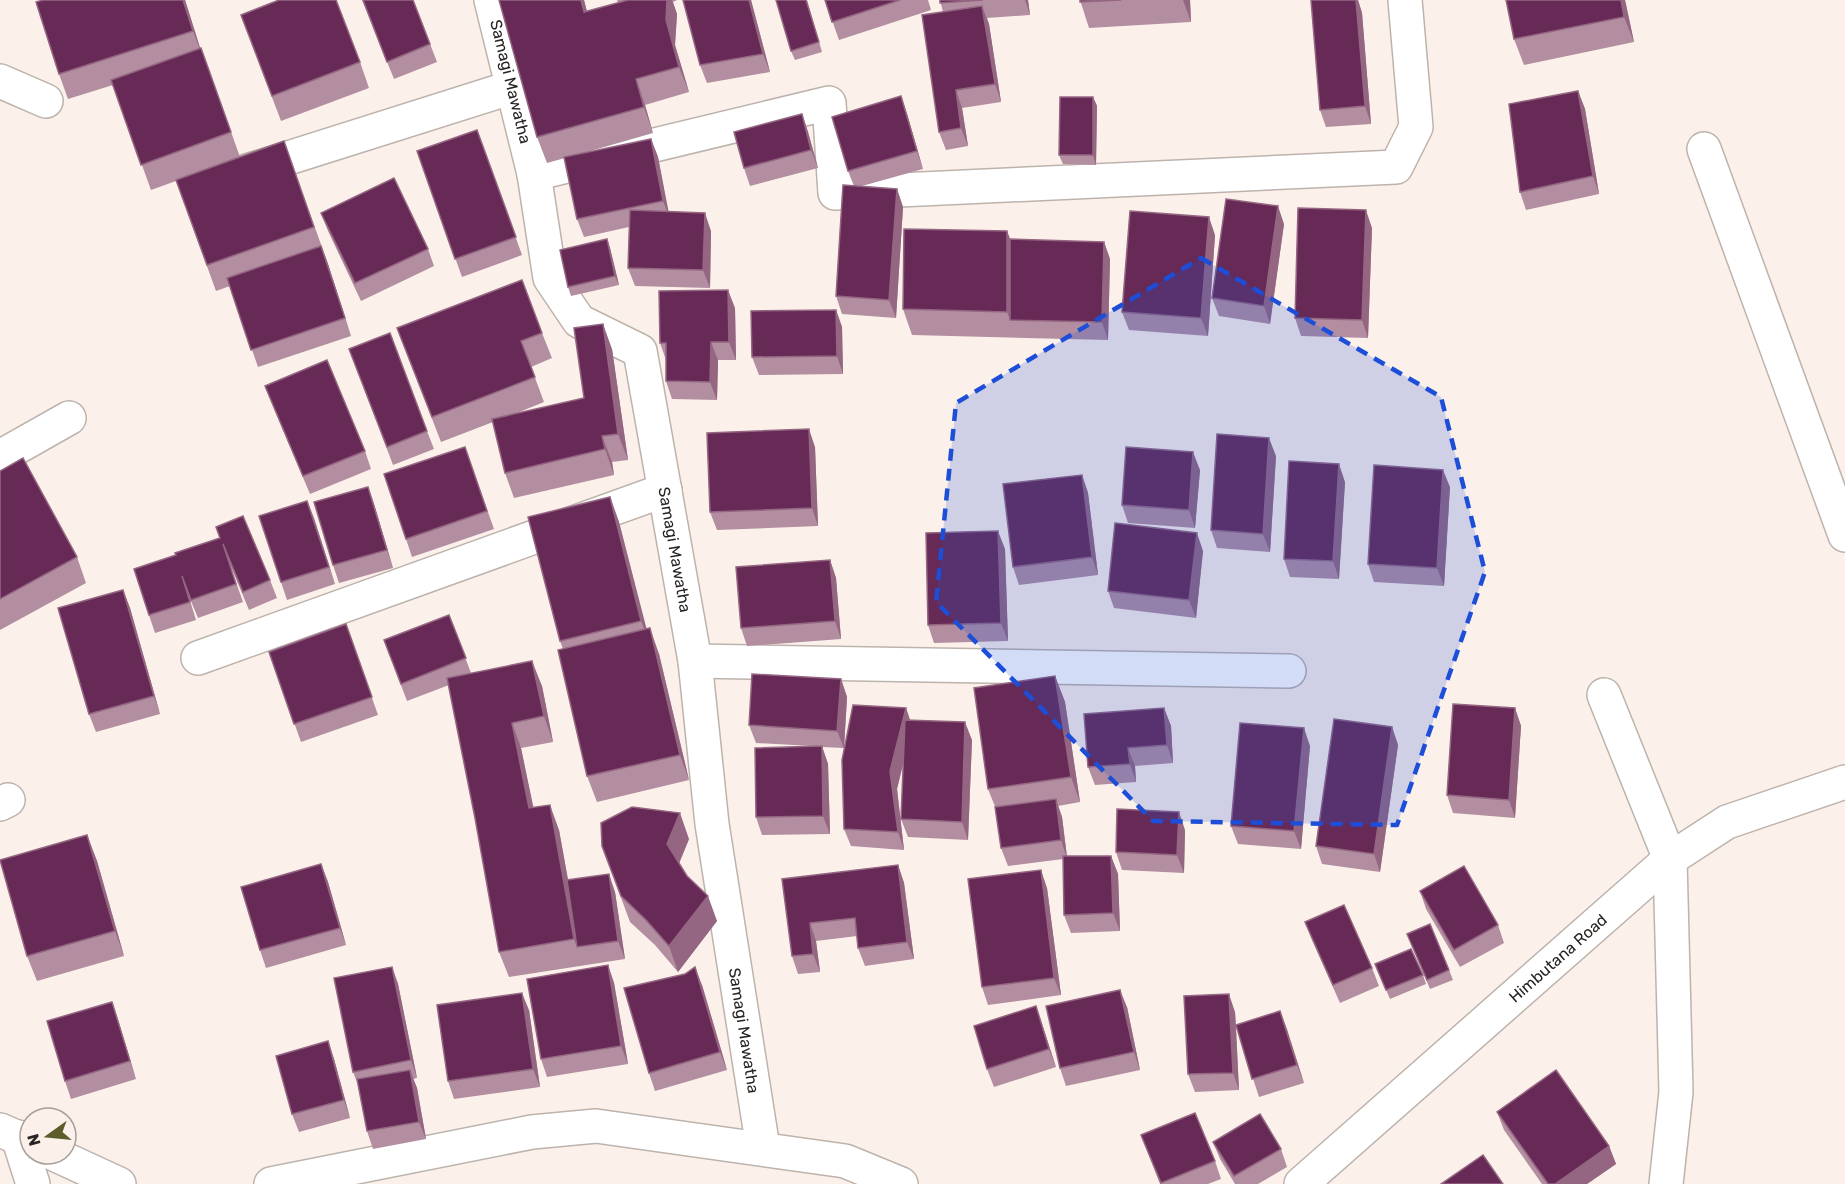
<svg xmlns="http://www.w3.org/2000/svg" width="1845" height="1184" viewBox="0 0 1845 1184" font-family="Rubik,sans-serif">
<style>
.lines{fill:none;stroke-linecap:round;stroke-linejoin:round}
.minor-casing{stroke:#bdb3ad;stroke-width:36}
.tertiary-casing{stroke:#bdb3ad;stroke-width:36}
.minor{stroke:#fff;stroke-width:33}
.tertiary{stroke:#fff;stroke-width:33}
.wall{fill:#b28ea0}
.shaded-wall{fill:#946682}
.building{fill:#672a56;stroke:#946682;stroke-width:1.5}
.marked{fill:#1d4ed8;fill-opacity:0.2;stroke:#1d4ed8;stroke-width:4.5;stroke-dasharray:12 8;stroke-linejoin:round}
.labels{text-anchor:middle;stroke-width:6;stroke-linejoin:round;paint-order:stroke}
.street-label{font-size:16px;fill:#282422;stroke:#fcf1ea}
</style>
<rect width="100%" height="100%" fill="#fcf1ea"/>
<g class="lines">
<defs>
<g id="minor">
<path id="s1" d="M 491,0 L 534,174 L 550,278 L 579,321 L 640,351 L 695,661 L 712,824 L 763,1148"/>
<polyline points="0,81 46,101"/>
<polyline points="1704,149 1845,535"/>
<polyline points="247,171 513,87"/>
<polyline points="534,174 829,103 835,193 1396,167 1416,127 1405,0"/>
<polyline points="0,457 69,418"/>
<polyline points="198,658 665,490"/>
<polyline points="695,661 1289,671"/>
<polyline points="1604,695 1670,859 1676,1092 1666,1184"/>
<polyline points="0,804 8,800"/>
<polyline points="18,1137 33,1184"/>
</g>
<g id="tertiary">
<polyline points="0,1130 30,1143"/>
<polyline points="54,1154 119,1184"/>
<polyline points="271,1184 532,1132 596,1126 845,1161 901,1184"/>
<path id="s2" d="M 1301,1184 L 1670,859 L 1727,822 L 1845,782"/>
</g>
</defs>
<use href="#minor" class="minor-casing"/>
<use href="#tertiary" class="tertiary-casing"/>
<use href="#minor" class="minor"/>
<use href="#tertiary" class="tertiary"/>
</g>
<g class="wall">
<polygon points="43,0 185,0 200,48 201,48 240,157 284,141 328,264 351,336 258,367 230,286 216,291 176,181 151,190 113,85 68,99 59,74"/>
<polygon points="362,0 413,0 437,62 394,79"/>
<polygon points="584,0 587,12 618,3 617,0 677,0 673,2 677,14 675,45 689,92 645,105 653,133 580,154 651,139 658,157 668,212 711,231 710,288 635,286 628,268 629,227 584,237 577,219 565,158 547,163 537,137"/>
<polygon points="683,0 751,0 770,72 707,83 700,65"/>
<polygon points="807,0 822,52 795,60 791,51"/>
<polygon points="825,0 928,0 931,10 839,40"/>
<polygon points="940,0 1028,0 1030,15 987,18 989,24 1001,102 962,108 968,146 946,150 939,132 943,12"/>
<polygon points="1080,0 1190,0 1191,22 1089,28"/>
<polygon points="1311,0 1358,0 1362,13 1371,124 1326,127 1320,110"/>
<polygon points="1625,0 1634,42 1524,65 1514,39"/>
<polygon points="241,15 360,62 369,88 281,121"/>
<polygon points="1578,91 1585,109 1599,194 1526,210 1520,192"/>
<polygon points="901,96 907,114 923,169 862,186 897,189 903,207 896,318 842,314 836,296 854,186 848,171"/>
<polygon points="1093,97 1097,106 1096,165 1063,164 1059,155"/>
<polygon points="802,114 808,132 818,168 750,186 744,168"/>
<polygon points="477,130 522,255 462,277 417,151"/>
<polygon points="321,213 428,249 434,266 361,301 328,231"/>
<polygon points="1284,224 1270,324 1219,316 1212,298"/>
<polygon points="1372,228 1368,338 1301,336 1295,318"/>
<polygon points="1007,231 1010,239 1104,242 1110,259 1108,340 912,335 903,309"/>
<polygon points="1215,235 1208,336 1129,330 1122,312"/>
<polygon points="607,239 610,248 619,285 571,296 568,287"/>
<polygon points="735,308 736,360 718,360 717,400 672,399 666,381 666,360 660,343"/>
<polygon points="836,310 842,327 843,374 759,375 752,357"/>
<polygon points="397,328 542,333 552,358 531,367 544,402 512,415 584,398 612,349 628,460 612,462 614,475 514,498 505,473 493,422 441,442"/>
<polygon points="356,367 427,431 434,449 393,465"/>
<polygon points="265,386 365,451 371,469 310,494 272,404"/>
<polygon points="465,447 494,529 412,557 406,539"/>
<polygon points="815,447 818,526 717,530 710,512"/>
<polygon points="1276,456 1270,552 1217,548 1211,530"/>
<polygon points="1200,470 1195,528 1128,523 1122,505"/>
<polygon points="0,471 77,557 86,583 0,630"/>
<polygon points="1082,475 1088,493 1098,575 1019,585 1013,567"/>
<polygon points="1345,482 1339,579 1290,577 1284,559"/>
<polygon points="368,487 374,504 393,568 339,583 333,565"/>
<polygon points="1450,487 1444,586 1374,582 1368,564"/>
<polygon points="610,497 619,522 646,629 659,654 689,780 597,802 587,776 563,649 560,641"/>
<polygon points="307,501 335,584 287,600 281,582"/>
<polygon points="216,527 270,580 277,598 249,610 229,562 243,602 198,618 188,594 196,620 155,633 149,615 176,555 220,538"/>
<polygon points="1005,549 1008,641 934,643 928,625"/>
<polygon points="1203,551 1196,618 1114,608 1108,591"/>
<polygon points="830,560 836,578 841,639 747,646 741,628"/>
<polygon points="123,590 130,608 160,714 96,732 89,714"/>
<polygon points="449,615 471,673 542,686 553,742 521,748 533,808 559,830 568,880 615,892 625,959 509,977 499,952 475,818 449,685 407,701 384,640"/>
<polygon points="346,624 378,715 301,742 269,652"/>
<polygon points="1055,676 1065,702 1080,802 1058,806 1062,817 1067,856 1111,856 1118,874 1120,931 1071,933 1064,915 1063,859 1008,866 1001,848 996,809 988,789"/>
<polygon points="841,679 847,697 844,748 822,747 828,764 830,834 762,835 756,817 812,746 756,743 749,725"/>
<polygon points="906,708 910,720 972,740 968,840 908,837 901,819 904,761 897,789 904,850 851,846 844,829"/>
<polygon points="1164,708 1171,726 1173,763 1135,766 1136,782 1095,785 1088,767"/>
<polygon points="1515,708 1521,726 1515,818 1453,813 1447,795"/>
<polygon points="1392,727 1398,745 1380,872 1322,864 1316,846"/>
<polygon points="1310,746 1301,849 1238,844 1231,826"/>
<polygon points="1185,830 1184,873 1122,870 1116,852"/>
<polygon points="87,835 97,861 124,956 37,981 27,956"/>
<polygon points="689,839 679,864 717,921 678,972 655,945 630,922 602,846"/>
<polygon points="321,864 328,882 346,945 266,968 260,950"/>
<polygon points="898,865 904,883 914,959 865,966 858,948 857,936 816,941 820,972 798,974 792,956 782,879"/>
<polygon points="1047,888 1061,995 988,1005 982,987"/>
<polygon points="1420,891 1498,925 1504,943 1460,967 1426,909"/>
<polygon points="1305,922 1372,968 1379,986 1340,1003 1312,940"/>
<polygon points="1407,934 1449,970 1453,980 1430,989"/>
<polygon points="1375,964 1423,975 1426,984 1390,999"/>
<polygon points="608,965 614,983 628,1064 547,1077 541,1059"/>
<polygon points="392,967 398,984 417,1078 413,1079 417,1088 426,1139 373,1149 367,1131 359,1087 353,1072"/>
<polygon points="702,985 727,1070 655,1091 649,1073"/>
<polygon points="112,1002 118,1020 136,1079 71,1099 65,1081"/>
<polygon points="1036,1006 1056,1067 994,1087 987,1069"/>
<polygon points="1127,1007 1140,1070 1066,1086 1060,1068"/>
<polygon points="529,1010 540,1087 454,1099 448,1081"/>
<polygon points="1280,1011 1304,1083 1259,1097 1236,1026 1239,1090 1195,1092 1188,1074 1235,1012 1236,1025"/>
<polygon points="328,1041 334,1059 350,1118 299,1132 292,1114"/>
<polygon points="1497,1112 1609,1146 1616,1164 1587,1184 1542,1184 1504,1130"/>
<polygon points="1141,1135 1215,1161 1221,1179 1208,1184 1160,1184"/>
<polygon points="1213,1142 1281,1149 1287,1167 1258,1184 1235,1184 1220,1159"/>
</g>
<g class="shaded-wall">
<polygon points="183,0 185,0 203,57 193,31"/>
<polygon points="581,0 584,0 594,38 584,12"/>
<polygon points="667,0 672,0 677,14 675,45 689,92 679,67 666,20"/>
<polygon points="749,0 751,0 770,72 763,54"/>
<polygon points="1025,0 1028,0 1030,15"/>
<polygon points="1183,0 1190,0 1191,22"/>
<polygon points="1356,0 1358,0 1362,13 1371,124 1365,106"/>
<polygon points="1621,0 1625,0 1634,42 1624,17"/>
<polygon points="982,6 989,24 1001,102 995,84"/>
<polygon points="636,79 645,105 653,133 644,107"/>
<polygon points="956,90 962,108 968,146 961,128"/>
<polygon points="1578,91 1585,109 1599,194 1593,176"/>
<polygon points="901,96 907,114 923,169 917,151"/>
<polygon points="1093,97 1097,106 1096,165 1093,155"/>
<polygon points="802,114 808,132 818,168 811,150"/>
<polygon points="651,139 658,157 670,219 663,201"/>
<polygon points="897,189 903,207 896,318 889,300"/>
<polygon points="1278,206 1284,224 1270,324 1264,306"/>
<polygon points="1366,210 1372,228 1368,338 1362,320"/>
<polygon points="705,213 711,231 710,288 703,270"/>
<polygon points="1209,217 1215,235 1208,336 1201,318"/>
<polygon points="1007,231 1017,257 1010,320 1007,312"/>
<polygon points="607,239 610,248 619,285 615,276"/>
<polygon points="1104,242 1110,259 1108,340 1102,322"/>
<polygon points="321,246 328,264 351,336"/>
<polygon points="728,290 735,308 736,360 729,342"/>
<polygon points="836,310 842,327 843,374 837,356"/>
<polygon points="603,324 612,349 628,460 618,434"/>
<polygon points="711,342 718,360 717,400 710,382"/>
<polygon points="809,429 815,447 818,526 812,508"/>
<polygon points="602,436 612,462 614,475 605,449"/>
<polygon points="1269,438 1276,456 1270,552 1263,534"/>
<polygon points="1193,452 1200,470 1195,528 1189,510"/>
<polygon points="1339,464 1345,482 1339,579 1333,561"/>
<polygon points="1443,470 1450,487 1444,586 1437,568"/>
<polygon points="1082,475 1088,493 1098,575 1092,557"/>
<polygon points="368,487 374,504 393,568 387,550"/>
<polygon points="610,497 619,522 651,646 641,621"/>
<polygon points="307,501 314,518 335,584 329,567"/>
<polygon points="998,531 1005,549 1008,641 1001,623"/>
<polygon points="1197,533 1203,551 1196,618 1189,600"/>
<polygon points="830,560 836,578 841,639 835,621"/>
<polygon points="123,590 130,608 160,714 154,696"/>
<polygon points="650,628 659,654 689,780 680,755"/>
<polygon points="532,661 542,686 553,742 544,716"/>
<polygon points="1055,676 1065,702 1080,802 1071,777"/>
<polygon points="841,679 847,697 844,748 837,731"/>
<polygon points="906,708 912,726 897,789 904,850 898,832 890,771"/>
<polygon points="1164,708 1171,726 1173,763 1167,745"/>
<polygon points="1515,708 1521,726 1515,818 1509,800"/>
<polygon points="965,722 972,740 968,840 962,822"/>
<polygon points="512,723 521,748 539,834 529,808"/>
<polygon points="1392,727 1398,745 1380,872 1374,854"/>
<polygon points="1304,728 1310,746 1301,849 1294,831"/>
<polygon points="822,746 828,764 830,834 823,816"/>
<polygon points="1128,748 1135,766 1136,782 1130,764"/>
<polygon points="1056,799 1062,817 1067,858 1061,840"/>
<polygon points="550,805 559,830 580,946 577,947 574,939"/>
<polygon points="1179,812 1185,830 1184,873 1177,855"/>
<polygon points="680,813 689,839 676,870 667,844"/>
<polygon points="87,835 97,861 124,956 115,931"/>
<polygon points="1111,856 1118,874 1120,931 1113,913"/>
<polygon points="321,864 328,882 346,945 340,928"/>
<polygon points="898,865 904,883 914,959 907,942"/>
<polygon points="1041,870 1047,888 1061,995 1054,978"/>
<polygon points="609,874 615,892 625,959 618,941"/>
<polygon points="708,896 717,921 678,972 669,946"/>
<polygon points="810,923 816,941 820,972 813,954"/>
<polygon points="608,965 614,983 628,1064 621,1046"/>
<polygon points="392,967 398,984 417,1078 411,1060"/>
<polygon points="695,967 702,985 727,1070 720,1052"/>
<polygon points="1120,990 1127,1007 1140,1070 1134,1052"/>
<polygon points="522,993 529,1010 540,1087 533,1069"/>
<polygon points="1229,994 1235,1012 1239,1090 1233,1073"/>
<polygon points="112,1002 118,1020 136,1079 130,1061"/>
<polygon points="1036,1006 1042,1024 1056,1067 1049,1049"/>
<polygon points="1280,1011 1287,1029 1304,1083 1297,1065"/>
<polygon points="328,1041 334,1059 350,1118 344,1100"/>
<polygon points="410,1070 417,1088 426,1139 419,1122"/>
<polygon points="1609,1146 1616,1164 1587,1184 1555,1184"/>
</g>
<g class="building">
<polygon points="43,0 183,0 193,31 59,74 36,2"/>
<polygon points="279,0 336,0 360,62 272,96 241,15"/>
<polygon points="363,0 413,0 430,44 387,62"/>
<polygon points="499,0 581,0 584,12 628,0 667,0 666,20 679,67 636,79 644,107 537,137"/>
<polygon points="683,0 749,0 763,54 700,65"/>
<polygon points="776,0 806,0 819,42 791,51"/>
<polygon points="825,0 900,0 832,22"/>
<polygon points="940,0 983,0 940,3"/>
<polygon points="1080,0 1121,0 1080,2"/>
<polygon points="1311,0 1356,0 1365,106 1320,110"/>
<polygon points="1506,0 1621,0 1624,17 1514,39"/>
<polygon points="982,6 995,84 956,90 961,128 939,132 922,15"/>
<polygon points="201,48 231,132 141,165 111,80"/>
<polygon points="1578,91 1593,176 1520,192 1509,104"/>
<polygon points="901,96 917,151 848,171 832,117"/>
<polygon points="1060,97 1093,97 1093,155 1059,155"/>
<polygon points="802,114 811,150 744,168 734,132"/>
<polygon points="477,130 516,237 455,259 417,151"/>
<polygon points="651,139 663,201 577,219 564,157"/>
<polygon points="284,141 314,227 207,265 176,180"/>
<polygon points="394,178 428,249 355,283 321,213"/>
<polygon points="843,185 897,189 889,300 836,296"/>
<polygon points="1226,199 1278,206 1264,306 1212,298"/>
<polygon points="1298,208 1366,210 1362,320 1295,318"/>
<polygon points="630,210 705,213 703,270 628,268"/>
<polygon points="1130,211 1209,217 1201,318 1122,312"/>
<polygon points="904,229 1007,231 1007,312 903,309"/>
<polygon points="607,239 615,276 568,287 560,250"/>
<polygon points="1010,239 1104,242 1102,322 1010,320"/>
<polygon points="321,246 345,318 251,350 227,278"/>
<polygon points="522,280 542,333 521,341 535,377 432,417 397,328"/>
<polygon points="728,290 729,342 711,342 710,382 666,381 666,343 660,343 659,291"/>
<polygon points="836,310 837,356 752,357 751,311"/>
<polygon points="603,324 618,434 602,436 605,449 505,473 492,419 584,398 574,328"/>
<polygon points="390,333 427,431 387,447 349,349"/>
<polygon points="327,360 365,451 303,476 265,386"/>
<polygon points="809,429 812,508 710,512 707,433"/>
<polygon points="1217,434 1269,438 1263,534 1211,530"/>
<polygon points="465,447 487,511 406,539 384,474"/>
<polygon points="1126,447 1193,452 1189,510 1122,505"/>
<polygon points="23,458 77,557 0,599 0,471"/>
<polygon points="1289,461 1339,464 1333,561 1284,559"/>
<polygon points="1374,465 1443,470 1437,568 1368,564"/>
<polygon points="1082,475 1092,557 1013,567 1003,484"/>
<polygon points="368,487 387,550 333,565 314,502"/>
<polygon points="610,497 641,621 560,641 528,517"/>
<polygon points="307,501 329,567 281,582 259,516"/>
<polygon points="243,516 270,580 243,592 223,544 236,584 191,600 182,576 190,602 149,615 134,569 176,555 175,553 220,538 216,527"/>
<polygon points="1115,523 1197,533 1189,600 1108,591"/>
<polygon points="998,531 1001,623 928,625 926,533"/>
<polygon points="830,560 835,621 741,628 736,567"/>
<polygon points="123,590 154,696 89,714 58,608"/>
<polygon points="449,615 466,658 401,684 384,640"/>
<polygon points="346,624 372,697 294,724 269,652"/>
<polygon points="650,628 680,755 587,776 558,650"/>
<polygon points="532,661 544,716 512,723 529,808 550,805 574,939 499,952 475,818 447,678"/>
<polygon points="752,674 841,679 837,731 749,725"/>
<polygon points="1055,676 1071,777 988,789 974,688"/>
<polygon points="1453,704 1515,708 1509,800 1447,795"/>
<polygon points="853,705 906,708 890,771 898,832 844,829 842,760"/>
<polygon points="1164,708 1167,745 1128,748 1130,764 1088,767 1084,714"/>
<polygon points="1334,719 1392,727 1374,854 1316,846"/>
<polygon points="905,720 965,722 962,822 901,819"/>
<polygon points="1240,723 1304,728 1294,831 1231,826"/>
<polygon points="822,746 823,816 756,817 755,748"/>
<polygon points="1056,799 1061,840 1001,848 995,807"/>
<polygon points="632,807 680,813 667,844 687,876 708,896 669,946 646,920 621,896 602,846 601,823"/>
<polygon points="1117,809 1179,812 1177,855 1116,852"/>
<polygon points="87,835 115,931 27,956 0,860"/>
<polygon points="1063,856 1111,856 1113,913 1064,915"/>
<polygon points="321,864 340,928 260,950 241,887"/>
<polygon points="898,865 907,942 858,948 855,918 810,923 813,954 792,956 782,879"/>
<polygon points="1464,866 1498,925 1454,950 1420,891"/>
<polygon points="1041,870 1054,978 982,987 968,879"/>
<polygon points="609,874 618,941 577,947 567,880"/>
<polygon points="1344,905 1372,968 1333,985 1305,922"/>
<polygon points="1430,924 1449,970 1427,980 1407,934"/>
<polygon points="1411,949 1423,975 1386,990 1375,964"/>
<polygon points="608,965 621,1046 541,1059 527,979"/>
<polygon points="392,967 411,1060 353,1072 334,978"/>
<polygon points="695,967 720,1052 649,1073 624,988 685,974"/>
<polygon points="1120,990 1134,1052 1060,1068 1046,1006"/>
<polygon points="522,993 533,1069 448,1081 437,1005"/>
<polygon points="1229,994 1233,1073 1188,1074 1184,996"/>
<polygon points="112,1002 130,1061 65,1081 47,1021"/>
<polygon points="1036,1006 1049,1049 987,1069 974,1026"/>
<polygon points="1280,1011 1297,1065 1252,1079 1236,1025"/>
<polygon points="328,1041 344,1100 292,1114 276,1056"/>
<polygon points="410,1070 419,1122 367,1131 357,1079"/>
<polygon points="1556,1070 1609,1146 1555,1184 1548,1184 1497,1112"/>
<polygon points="1195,1113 1215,1161 1161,1183 1141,1135"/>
<polygon points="1260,1114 1281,1149 1234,1176 1213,1142"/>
<polygon points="1483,1155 1503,1184 1441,1184"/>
</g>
<path class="marked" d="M 1201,258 L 1441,397 L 1485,572 L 1397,825 L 1153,821 L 936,602 L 956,403 Z"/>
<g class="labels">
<g class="street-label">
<text dy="6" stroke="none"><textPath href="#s1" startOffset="84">Samagi Mawatha</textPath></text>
<text dy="6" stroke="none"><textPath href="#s1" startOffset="606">Samagi Mawatha</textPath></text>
<text dy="6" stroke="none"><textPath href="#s2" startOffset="342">Himbutana Road</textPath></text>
<text dy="6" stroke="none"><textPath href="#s1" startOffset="1092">Samagi Mawatha</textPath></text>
</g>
</g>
<g transform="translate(48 1136) rotate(255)"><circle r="28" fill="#fcf1ea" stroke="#a79f9a" stroke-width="1.5"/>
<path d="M0-4.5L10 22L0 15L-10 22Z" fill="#5c5d2a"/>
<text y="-9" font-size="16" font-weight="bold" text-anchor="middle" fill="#282422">N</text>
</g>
</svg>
